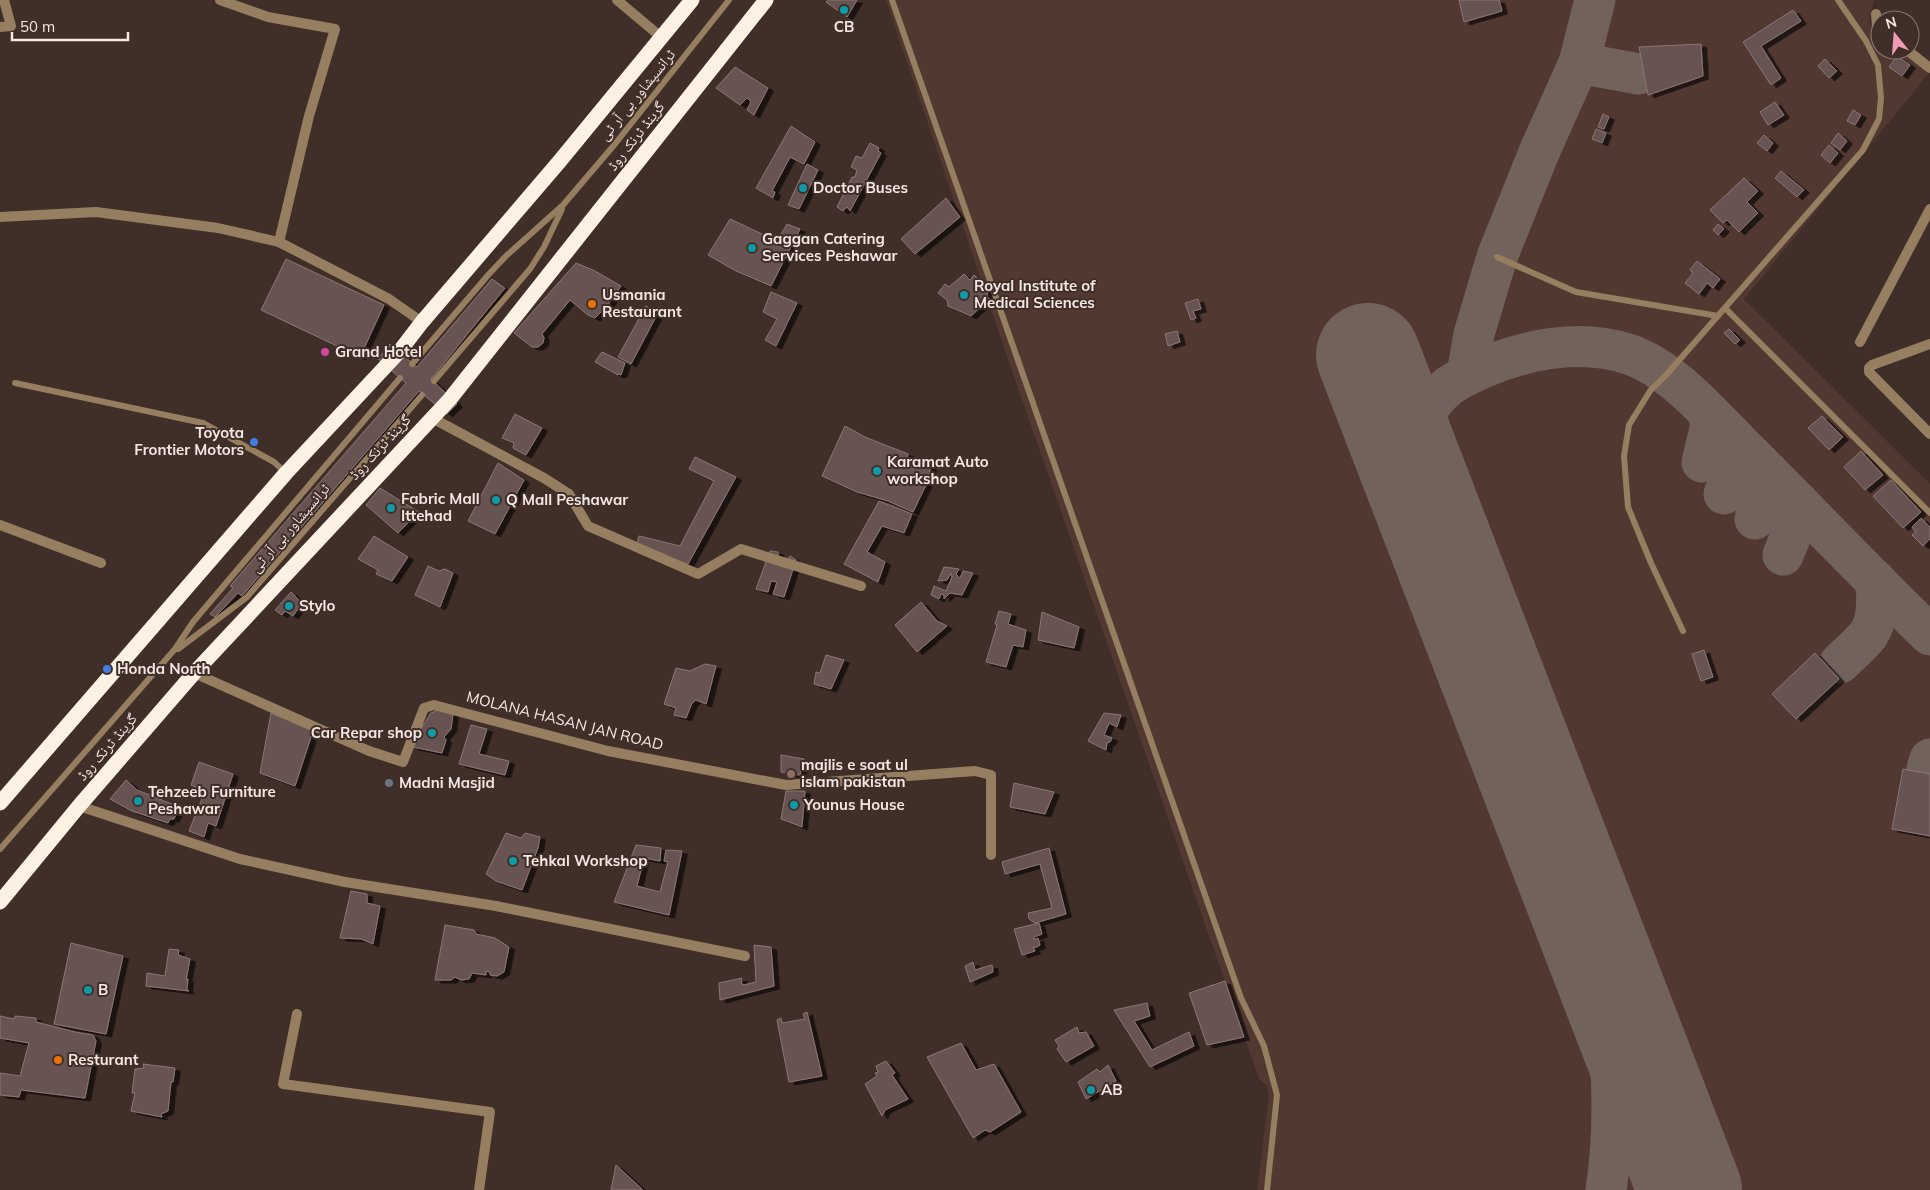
<svg xmlns="http://www.w3.org/2000/svg" width="1930" height="1190" viewBox="0 0 1930 1190" font-family="Mulish,'Noto Naskh Arabic',sans-serif">
<style>
.built{fill:#513931}
.lines{fill:none;stroke-linecap:round;stroke-linejoin:round}
.taxiway{stroke:#72625c;stroke-width:41}
.runway{stroke:#72625c;stroke-width:104}
.building{fill:#675352;stroke:#8c7675;filter:url(#shadow)}
.lane{stroke:#967f61;stroke-width:6}
.street{stroke:#967f61;stroke-width:10}
.highway{stroke:#fdf1e3;stroke-width:15}
.culture-dot{fill:#0f9aa8;stroke:#402f28;stroke-width:2}
.food-dot{fill:#e8710a;stroke:#402f28;stroke-width:2}
.hotel-dot{fill:#d1479c;stroke:#402f28;stroke-width:2}
.shop-dot{fill:#3f7fe0;stroke:#402f28;stroke-width:2}
.education-dot{fill:#8d6e63;stroke:#402f28;stroke-width:2}
.worship-dot{fill:#6b7280;stroke:#402f28;stroke-width:2}
.labels{text-anchor:middle;stroke-width:4;stroke-linejoin:round;paint-order:stroke}
.poi-label{font-size:15px;font-weight:bold;fill:#f3e7e3;stroke:#402f28;text-anchor:start}
.street-label{font-size:15px;fill:#f3e7e3;stroke:#402f28}
</style>
<defs>
<filter id="shadow"><feDropShadow dx="5.5" dy="3" stdDeviation="0" flood-color="#0009"/></filter>
</defs>
<rect width="100%" height="100%" fill="#402f28"/>
<polygon class="built" points="886,0 1874,0 1869,22 1880,31 1880,50 1902,50 1929,73 1744,299 1930,484 1930,1190 1257,1190 1269,1096 1267,1086 1259,1079 1012,371"/>
<g class="lines">
<g class="taxiway">
<polyline points="1579,63 1639,74"/>
<polyline points="1467,375 1474,334 1497,257 1540,150 1579,63 1595,0"/>
<path d="M 1409,460 C 1410,453 1409,445 1411,438 C 1413,431 1418,424 1422,418 C 1440,388 1453,381 1485,367 C 1529,349 1580,339 1628,354 C 1674,369 1715,420 1749,453 C 1810,514 1869,576 1930,635"/>
<polyline points="1702,462 1710,429 1710,414"/>
<polyline points="1724,494 1739,456 1737,441"/>
<polyline points="1755,519 1764,492 1768,472"/>
<polyline points="1783,555 1798,518 1798,502"/>
<path d="M 1840,663 C 1849,654 1860,645 1868,635 C 1878,621 1878,596 1875,580"/>
<polyline points="1927,769 1930,759"/>
<path d="M 1596,949 C 1611,1028 1618,1110 1606,1190"/>
</g>
<polyline class="runway" points="1368,355 1690,1190"/>
</g>
<g class="building">
<polygon points="828,0 857,0 847,17 826,2"/>
<polygon points="1459,0 1499,0 1502,11 1464,22"/>
<polygon points="1793,10 1801,21 1761,46 1781,78 1771,85 1743,42"/>
<polygon points="1701,44 1703,76 1648,95 1639,47"/>
<polygon points="1897,56 1910,65 1902,76 1889,67"/>
<polygon points="1825,59 1837,71 1829,78 1818,66"/>
<polygon points="735,67 768,88 754,115 747,110 751,102 747,98 740,105 716,88"/>
<polygon points="1775,102 1784,115 1768,125 1760,112"/>
<polygon points="1853,110 1861,115 1855,125 1847,121"/>
<polygon points="1603,114 1609,117 1604,129 1598,127"/>
<polygon points="791,126 815,142 804,164 790,157 772,191 775,192 773,198 756,188"/>
<polygon points="1596,129 1606,133 1602,143 1592,139"/>
<polygon points="1838,133 1847,141 1840,150 1831,143"/>
<polygon points="1764,135 1773,143 1767,151 1757,143"/>
<polygon points="870,143 879,148 878,151 881,153 850,211 847,207 843,211 837,207 852,177 855,177 857,170 851,167 856,156 862,158"/>
<polygon points="1829,145 1838,153 1830,163 1821,155"/>
<polygon points="807,164 818,170 799,209 788,205"/>
<polygon points="1781,171 1804,190 1797,197 1775,178"/>
<polygon points="1744,178 1758,191 1747,202 1758,213 1739,232 1727,220 1723,223 1710,210"/>
<polygon points="946,198 960,217 915,254 901,239"/>
<polygon points="730,219 777,241 787,224 800,229 771,286 736,271 708,255"/>
<polygon points="1718,224 1724,229 1718,235 1713,230"/>
<polygon points="286,259 384,305 360,357 261,310"/>
<polygon points="1697,261 1720,279 1713,288 1707,283 1699,294 1685,283 1693,273 1690,270"/>
<polygon points="576,263 595,271 621,286 607,306 595,318 588,315 570,300 542,334 544,338 543,343 538,347 532,347 514,333"/>
<polygon points="964,274 970,280 974,275 988,288 987,296 991,300 988,300 971,316 948,306 947,300 938,293 945,284 949,287"/>
<polygon points="492,279 505,288 431,379 457,404 447,414 419,391 242,596 238,593 215,617 210,614 233,588 230,586 406,383 378,359 390,344 417,367"/>
<polygon points="771,292 797,303 776,346 765,340 777,319 763,312"/>
<polygon points="1198,299 1201,309 1193,311 1196,318 1191,320 1185,303"/>
<polygon points="646,306 658,313 631,364 618,357"/>
<polygon points="1729,329 1740,340 1735,344 1724,333"/>
<polygon points="1177,331 1180,342 1168,346 1165,334"/>
<polygon points="602,352 625,363 621,375 619,374 618,375 595,362"/>
<polygon points="515,414 542,428 526,455 513,448 514,443 502,438"/>
<polygon points="1822,416 1843,437 1829,450 1808,428"/>
<polygon points="845,426 865,437 908,454 907,461 931,467 926,485 913,512 888,501 857,492 822,476"/>
<polygon points="1861,451 1883,475 1865,490 1844,467"/>
<polygon points="695,457 736,477 688,564 635,549 639,536 680,546 714,481 689,469"/>
<polygon points="498,463 524,480 495,534 468,521"/>
<polygon points="1891,480 1921,512 1903,528 1873,496"/>
<polygon points="380,488 419,512 398,533 366,505"/>
<polygon points="879,501 912,514 904,533 882,526 867,552 885,562 878,582 844,564"/>
<polygon points="1921,518 1930,527 1930,539 1923,546 1912,535 1916,532 1912,527"/>
<polygon points="374,536 408,557 392,581 376,574 378,570 358,559"/>
<polygon points="770,551 778,552 778,557 788,560 790,556 796,560 784,597 773,594 777,582 771,581 768,592 756,589"/>
<polygon points="428,566 439,571 445,569 453,573 440,607 415,595"/>
<polygon points="944,567 959,569 956,574 960,578 963,571 973,573 962,595 950,593 944,599 944,595 941,594 939,599 931,595 934,586 946,591 952,577 951,573 947,580 938,581"/>
<polygon points="291,592 302,603 293,616 285,611 282,615 275,610"/>
<polygon points="921,602 937,621 947,626 917,652 895,625"/>
<polygon points="999,611 1011,614 1008,624 1026,630 1023,647 1013,645 1006,667 986,662 997,625 995,624"/>
<polygon points="1042,612 1079,627 1074,648 1038,640"/>
<polygon points="1704,650 1713,677 1701,681 1692,654"/>
<polygon points="1815,653 1839,679 1796,719 1772,694"/>
<polygon points="826,655 844,660 831,689 814,684 816,672 820,673"/>
<polygon points="705,664 716,666 706,704 696,700 692,703 686,718 674,715 676,708 664,704 676,668 690,671"/>
<polygon points="441,709 453,714 451,729 444,737 446,740 442,753 413,747 417,735 431,713"/>
<polygon points="271,713 313,731 295,786 260,773"/>
<polygon points="1104,713 1121,715 1117,727 1109,723 1104,735 1112,738 1110,742 1107,743 1106,750 1088,741"/>
<polygon points="471,725 487,729 479,754 509,761 505,775 459,764"/>
<polygon points="781,755 804,759 800,775 781,772"/>
<polygon points="199,762 233,774 216,826 208,823 204,837 189,831 205,791 191,785"/>
<polygon points="1903,769 1930,774 1930,836 1892,829"/>
<polygon points="126,780 137,790 179,807 174,819 170,819 168,823 132,811 110,799"/>
<polygon points="1014,783 1054,792 1045,814 1010,807"/>
<polygon points="786,791 805,791 802,827 781,819"/>
<polygon points="506,833 521,838 525,833 540,837 538,848 522,890 496,881 486,874"/>
<polygon points="636,845 661,848 660,861 644,858 637,886 660,892 668,862 664,861 666,850 682,851 669,915 614,902"/>
<polygon points="1049,848 1066,914 1035,923 1029,919 1028,913 1052,908 1040,864 1005,874 1002,862"/>
<polygon points="351,891 367,894 367,903 380,906 373,944 361,939 340,938"/>
<polygon points="1039,923 1042,934 1034,937 1034,940 1038,938 1040,945 1037,947 1033,947 1035,951 1022,955 1014,929"/>
<polygon points="445,925 474,930 476,934 495,938 509,947 504,972 497,976 490,975 490,972 486,971 486,975 472,973 469,979 461,980 455,977 451,980 435,980"/>
<polygon points="71,943 123,956 106,1034 54,1024"/>
<polygon points="754,945 771,947 774,986 720,1000 719,983 742,978 741,983 744,985 756,982"/>
<polygon points="169,949 179,950 178,955 190,959 186,980 188,979 187,989 189,991 146,986 147,973 165,976"/>
<polygon points="973,962 975,970 992,965 993,972 970,982 965,966"/>
<polygon points="1225,981 1244,1037 1207,1045 1189,993"/>
<polygon points="1147,1003 1150,1016 1134,1021 1152,1050 1189,1032 1194,1046 1150,1067 1114,1010"/>
<polygon points="807,1012 822,1076 789,1082 777,1020 781,1018 782,1023 805,1019 803,1014"/>
<polygon points="0,1016 14,1019 15,1016 36,1018 36,1022 75,1032 93,1035 96,1041 95,1046 85,1098 21,1090 19,1097 0,1095 0,1073 20,1076 29,1043 0,1038"/>
<polygon points="1077,1027 1079,1033 1086,1032 1094,1046 1066,1062 1057,1049 1059,1046 1055,1040"/>
<polygon points="961,1043 976,1070 994,1064 1021,1112 990,1132 985,1130 973,1138 927,1057"/>
<polygon points="886,1061 895,1073 892,1075 908,1099 885,1110 882,1116 865,1084 877,1076 875,1073 878,1072 876,1066"/>
<polygon points="143,1064 175,1068 173,1082 171,1082 168,1111 161,1114 162,1117 131,1111 135,1093 132,1093 135,1069 144,1068"/>
<polygon points="1108,1065 1116,1081 1086,1099 1078,1082 1097,1069 1100,1072"/>
<polygon points="616,1165 643,1190 611,1190"/>
</g>
<g class="lines">
<g class="lane">
<polyline points="892,0 1241,998 1264,1046 1277,1095 1267,1190"/>
<polyline points="1497,257 1576,292 1718,316"/>
<polyline points="1725,308 1930,513"/>
<polyline points="412,364 489,274 506,256 563,205 615,144 729,0"/>
<polyline points="434,381 530,269 544,247 562,209"/>
<polyline points="15,383 203,423 274,462 285,472"/>
<polyline points="1683,631 1651,563 1628,507 1624,456 1629,425 1650,391 1667,374 1863,150 1879,119 1881,98 1878,65 1866,41 1838,0"/>
<polyline points="178,649 247,597 422,395"/>
<polyline points="0,849 175,649 193,622 400,378"/>
</g>
<g class="street">
<polyline points="220,0 268,17 335,29 309,116 279,242"/>
<polyline points="617,0 661,37"/>
<polyline points="1876,14 1877,26 1880,29"/>
<polyline points="0,27 11,26 4,0"/>
<polyline points="1907,50 1930,68"/>
<polyline points="0,217 96,212 218,228 279,242 389,299 422,322"/>
<polyline points="1860,342 1930,209"/>
<polyline points="1930,344 1872,365 1869,368 1869,372 1930,434"/>
<polyline points="432,418 544,478 569,494 588,526 698,574 741,549 861,586"/>
<polyline points="0,525 101,563"/>
<polyline points="194,673 369,751 403,762 424,708 434,705 608,751 786,785 975,771 991,775 991,855"/>
<polyline points="79,806 240,859 345,882 496,906 745,956"/>
<polyline points="297,1014 283,1084 490,1112 479,1190"/>
</g>
<g class="highway">
<polyline points="0,803 286,473 399,352 422,322 559,162 692,0"/>
<polyline points="0,902 79,806 194,673 450,399 766,0"/>
</g>
</g>
<g class="culture-dot">
<circle cx="844" cy="10" r="5"/>
<circle cx="803" cy="188" r="5"/>
<circle cx="752" cy="248" r="5"/>
<circle cx="964" cy="295" r="5"/>
<circle cx="877" cy="471" r="5"/>
<circle cx="496" cy="500" r="5"/>
<circle cx="391" cy="508" r="5"/>
<circle cx="289" cy="606" r="5"/>
<circle cx="432" cy="733" r="5"/>
<circle cx="138" cy="801" r="5"/>
<circle cx="794" cy="805" r="5"/>
<circle cx="513" cy="861" r="5"/>
<circle cx="88" cy="990" r="5"/>
<circle cx="1091" cy="1090" r="5"/>
</g>
<g class="food-dot">
<circle cx="592" cy="304" r="5"/>
<circle cx="58" cy="1060" r="5"/>
</g>
<circle class="hotel-dot" cx="325" cy="352" r="5"/>
<g class="shop-dot">
<circle cx="254" cy="442" r="5"/>
<circle cx="107" cy="669" r="5"/>
</g>
<circle class="education-dot" cx="791" cy="774" r="5"/>
<circle class="worship-dot" cx="389" cy="783" r="5"/>
<g class="labels">
<g class="poi-label">
<text x="844" y="32" text-anchor="middle">CB</text>
<text x="813" y="193">Doctor Buses</text>
<text x="762" y="244">Gaggan Catering<tspan x="762" dy="17">Services Peshawar</tspan></text>
<text x="974" y="291">Royal Institute of<tspan x="974" dy="17">Medical Sciences</tspan></text>
<text x="602" y="300">Usmania<tspan x="602" dy="17">Restaurant</tspan></text>
<text x="335" y="357">Grand Hotel</text>
<text x="244" y="438" text-anchor="end">Toyota<tspan x="244" dy="17">Frontier Motors</tspan></text>
<text x="887" y="467">Karamat Auto<tspan x="887" dy="17">workshop</tspan></text>
<text x="401" y="504">Fabric Mall<tspan x="401" dy="17">Ittehad</tspan></text>
<text x="506" y="505">Q Mall Peshawar</text>
<text x="299" y="611">Stylo</text>
<text x="117" y="674">Honda North</text>
<text x="422" y="738" text-anchor="end">Car Repar shop</text>
<text x="801" y="770">majlis e soat ul<tspan x="801" dy="17">islam pakistan</tspan></text>
<text x="399" y="788">Madni Masjid</text>
<text x="148" y="797">Tehzeeb Furniture<tspan x="148" dy="17">Peshawar</tspan></text>
<text x="804" y="810">Younus House</text>
<text x="523" y="866">Tehkal Workshop</text>
<text x="98" y="995">B</text>
<text x="68" y="1065">Resturant</text>
<text x="1101" y="1095">AB</text>
</g>
<g class="street-label">
<text transform="translate(637 95) rotate(-51)" y="5">ٹرانسپشاور بی آر ٹی</text>
<text transform="translate(636 136) rotate(-52)" y="5">گرینڈ ٹرنک روڈ</text>
<text transform="translate(380 447) rotate(-47)" y="5">گرینڈ ٹرنک روڈ</text>
<text transform="translate(290 528) rotate(-49)" y="5">ٹرانسپشاور بی آر ٹی</text>
<text transform="translate(565 721) rotate(14)" y="5">MOLANA HASAN JAN ROAD</text>
<text transform="translate(107 747) rotate(-49)" y="5">گرینڈ ٹرنک روڈ</text>
</g>
</g>
<g transform="translate(1895 35) rotate(343)"><circle r="24" fill="#402f28" stroke="#887973"/>
<path d="M0-4L9 19L0 12L-9 19Z" fill="#f09ab4"/>
<text y="-8" font-size="14" font-weight="bold" text-anchor="middle" fill="#f3e7e3">N</text>
</g>
<path d="M12 32v8h116v-8" fill="none" stroke="#f3e7e3" stroke-width="2.5"/>
<text x="20" y="32" font-size="15" fill="#f3e7e3" stroke="#402f28" stroke-width="4" paint-order="stroke">50 m</text>
</svg>
